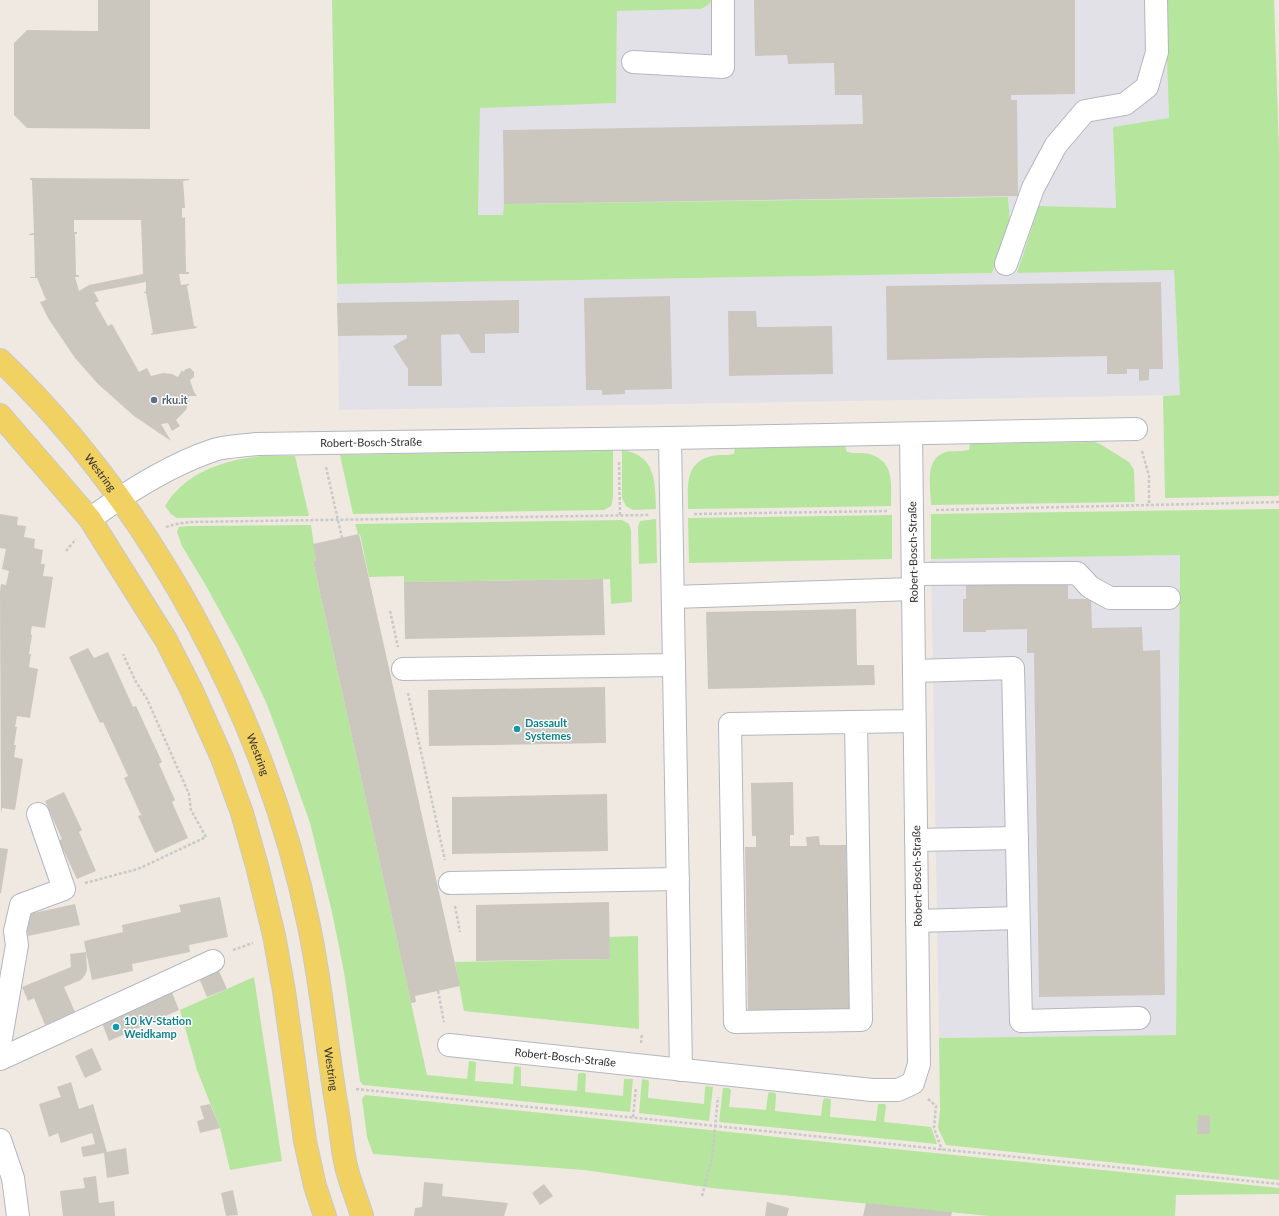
<svg xmlns="http://www.w3.org/2000/svg" width="1279" height="1216" viewBox="0 0 1279 1216" font-family="Lato,sans-serif">
<style>
.industrial{fill:#e3e1e8}
.green{fill:#b6e59e}
.building{fill:#cbc7bf;fill-rule:evenodd}
.lines{fill:none;stroke-linecap:round;stroke-linejoin:round}
.minor-casing{stroke:#b4b7c1;stroke-width:24}
.major-casing{stroke:#c9c9c9;stroke-width:24}
.path{stroke:#c9c9c9;stroke-width:2.5;stroke-dasharray:3 2;stroke-linecap:butt}
.minor{stroke:#fff;stroke-width:22}
.major{stroke:#f2d163;stroke-width:22}
.service-dot{fill:#5c6f8a;stroke:#fff;stroke-width:1.5}
.culture-dot{fill:#0f9aa8;stroke:#fff;stroke-width:1.5}
.labels{text-anchor:middle;stroke-width:3;stroke-linejoin:round;paint-order:stroke}
.service-label{font-size:11px;font-weight:bold;fill:#4e5e75;stroke:#fff;text-anchor:start}
.street-label{font-size:11px;fill:#2e2e2e;stroke:#fff}
.culture-label{font-size:11px;font-weight:bold;fill:#0d838f;stroke:#fff;text-anchor:start}
</style>
<rect width="100%" height="100%" fill="#efe9e1"/>
<g class="industrial">
<polygon points="712,0 1165,0 1169,119 1113,127 1116,208 1039,206 1017,273 1174,270 1180,395 339,410 337,284 992,273 1010,222 1008,197 504,204 504,215 478,215 480,107 616,103 617,11 701,9 708,5"/>
<polygon points="1180,555 1176,1035 939,1038 931,559"/>
</g>
<g class="green">
<polygon points="332,0 712,0 708,5 701,9 617,11 616,103 480,108 478,215 503,215 504,204 1008,197 1010,222 992,273 337,284"/>
<polygon points="1165,0 1274,0 1279,150 1279,495 1277,496 1165,498 1163,396 1180,395 1174,270 1017,273 1039,206 1116,208 1113,127 1169,118"/>
<path d="M 1095,442 L 1100,444 L 1129,462 L 1134,470 L 1135,502 L 931,505 C 931,489 924,461 943,453 C 951,450 960,452 969,450 L 970,444 Z"/>
<path d="M 845,446 L 847,452 C 854,454 862,452 869,454 C 895,461 891,484 891,506 L 688,509 C 688,487 684,462 712,456 C 719,454 727,456 734,454 L 735,448 Z"/>
<polygon points="613,450 613,498 611,506 604,510 353,514 340,455"/>
<path d="M 622,450 C 656,455 655,481 656,509 L 633,510 L 626,506 L 622,498 Z"/>
<path d="M 262,456 L 295,456 L 309,516 L 177,518 L 171,514 L 165,506 C 185,472 224,460 262,456 Z"/>
<polygon points="1279,509 1279,1180 946,1145 938,1128 940,1110 939,1038 1176,1035 1180,555 931,559 931,514"/>
<polygon points="892,515 892,559 689,563 688,518"/>
<polygon points="656,519 657,563 639,564 638,527 640,521"/>
<polygon points="622,520 629,524 631,530 632,602 611,604 610,579 404,582 404,576 369,577 360,534 358,534 355,524"/>
<polygon points="311,525 316,560 313,561 427,1075 467,1079 469,1061 476,1062 476,1064 475,1081 513,1084 514,1068 515,1066 521,1067 521,1086 577,1091 578,1074 580,1073 585,1073 586,1075 585,1092 623,1096 624,1079 633,1079 630,1112 363,1085 360,1081 344,972 332,912 310,823 287,758 266,702 239,646 205,584 182,546 177,532 179,527 190,526"/>
<polygon points="638,936 639,1029 464,1011 455,962 610,959 609,937"/>
<polygon points="254,977 282,1161 230,1170 220,1128 197,1070 180,1010"/>
<polygon points="642,1079 648,1080 649,1081 648,1098 704,1104 705,1087 707,1086 713,1087 709,1121 639,1113"/>
<polygon points="723,1088 729,1088 731,1090 729,1107 766,1110 768,1094 769,1092 775,1093 776,1094 775,1111 821,1116 823,1100 825,1098 830,1099 831,1100 830,1117 876,1121 878,1105 879,1104 885,1104 886,1106 884,1122 931,1127 937,1144 719,1122"/>
<polygon points="365,1095 1279,1188 1279,1194 1176,1195 1175,1216 989,1216 712,1188 584,1170 373,1154 367,1137 362,1099"/>
</g>
<g class="building">
<polygon points="98,0 150,0 150,129 27,128 14,115 14,43 27,30 98,31"/>
<polygon points="754,0 1075,0 1075,94 1011,95 1011,100 1017,100 1018,196 504,204 503,130 863,124 862,95 835,95 834,63 788,64 787,55 755,56"/>
<path d="M 30,178 L 189,179 L 189,180 L 183,181 L 185,207 L 185,208 L 182,208 L 182,218 L 185,217 L 185,219 L 186,272 L 189,272 L 189,274 L 179,274 L 181,285 L 189,284 L 189,285 L 187,286 L 194,326 L 196,326 L 197,328 L 151,335 L 151,334 L 153,333 L 146,293 L 144,293 L 144,292 L 146,291 L 146,282 L 94,292 L 99,301 L 95,303 L 108,326 L 112,324 L 139,372 L 147,368 L 151,376 L 163,373 L 172,374 L 178,377 L 182,370 L 183,372 L 186,369 L 190,368 L 194,372 L 194,377 L 190,380 L 194,392 L 197,396 L 189,396 L 189,400 L 186,410 L 176,420 L 180,426 L 172,431 L 168,423 L 161,424 L 171,441 L 134,416 L 98,384 L 75,358 L 48,318 L 40,302 L 46,300 L 37,278 L 30,278 L 30,277 L 35,277 L 34,235 L 29,235 L 29,234 L 34,233 L 32,180 L 30,180 ZM 74,220 L 141,220 L 143,274 L 89,285 L 79,291 L 75,277 L 79,277 L 79,275 L 76,275 L 75,234 L 77,234 L 77,232 L 74,232 Z"/>
<polygon points="1161,282 1163,369 1149,369 1149,380 1139,381 1139,369 1127,369 1127,374 1107,374 1107,356 887,360 886,286"/>
<polygon points="670,296 672,389 625,390 625,394 602,395 602,390 586,390 584,298"/>
<polygon points="519,300 519,333 485,334 485,353 471,353 459,334 441,335 442,386 408,386 408,369 393,346 407,338 407,335 338,336 337,303"/>
<polygon points="728,311 756,311 757,327 832,326 833,374 729,376"/>
<polygon points="0,514 18,517 17,525 26,526 24,537 35,539 34,548 43,550 41,564 45,564 43,576 53,577 45,628 32,626 31,631 31,635 32,635 29,654 31,654 29,667 38,669 30,718 17,716 15,727 17,727 14,745 16,745 14,757 23,759 15,810 2,808 1,813 0,592 1,584 6,585 9,571 2,569 6,549 0,548"/>
<polygon points="359,534 460,986 415,996 416,1002 411,1003 313,561 316,560 313,544"/>
<polygon points="603,579 605,635 405,639 404,582"/>
<polygon points="1068,580 1068,599 1091,599 1092,628 1142,627 1143,651 1160,650 1165,995 1039,997 1034,653 1027,653 1027,629 986,630 986,632 963,632 963,599 966,599 966,582"/>
<polygon points="856,609 857,665 874,665 875,685 708,689 706,612"/>
<polygon points="88,648 94,658 108,652 133,707 136,706 162,762 159,764 175,800 172,802 188,838 155,853 138,816 141,815 124,778 128,776 103,722 100,723 69,657"/>
<polygon points="605,687 606,743 429,746 428,690"/>
<polygon points="793,782 794,835 790,835 790,846 807,846 806,837 819,836 820,845 846,845 850,1011 748,1013 745,847 756,847 756,836 752,836 751,783"/>
<polygon points="64,792 82,830 79,832 96,871 77,879 59,841 62,839 45,801"/>
<polygon points="607,794 608,851 452,854 452,797"/>
<polygon points="0,848 8,849 1,893 0,893"/>
<polygon points="220,897 228,937 189,945 190,952 132,964 133,971 92,980 86,952 87,970 85,975 81,980 64,987 75,1012 45,1025 34,998 28,1001 22,987 71,967 70,954 86,952 84,941 123,932 122,925 181,912 179,905"/>
<polygon points="609,902 610,959 476,961 476,905"/>
<polygon points="75,904 80,925 28,936 24,915"/>
<polygon points="218,969 227,989 207,997 199,978"/>
<polygon points="171,990 179,1010 109,1041 102,1023"/>
<polygon points="92,1048 102,1070 85,1078 75,1056"/>
<polygon points="71,1082 79,1109 93,1104 107,1152 126,1148 129,1174 107,1178 104,1153 83,1157 81,1147 95,1144 92,1133 61,1143 58,1133 49,1137 39,1104 61,1097 57,1087"/>
<polygon points="210,1104 220,1128 200,1133 197,1121 204,1119 200,1106"/>
<polygon points="1198,1115 1210,1116 1210,1134 1197,1134"/>
<polygon points="96,1176 99,1203 114,1201 115,1216 63,1216 60,1191 85,1188 83,1178"/>
<polygon points="424,1182 443,1184 442,1196 508,1203 504,1216 414,1216 415,1208 422,1207"/>
<polygon points="544,1184 553,1196 540,1205 532,1193"/>
<polygon points="233,1190 238,1215 226,1216 221,1193"/>
<polygon points="767,1202 789,1208 787,1216 765,1216"/>
<polygon points="866,1203 952,1212 951,1216 863,1216"/>
</g>
<g class="lines">
<defs>
<g id="minor">
<polyline points="633,62 723,67 723,0"/>
<polyline points="1006,264 1033,188 1056,145 1085,111 1125,104 1147,87 1157,52 1156,0"/>
<polyline points="670,438 681,1070"/>
<path id="s1" d="M 90,519 C 127,492 172,464 214,450 C 227,446 243,446 257,444 L 670,438 L 1136,429"/>
<polyline points="913,574 1077,573 1090,587 1110,598 1169,598"/>
<polyline points="673,597 913,589"/>
<polyline points="403,669 674,665"/>
<polyline points="914,671 1013,668 1021,1021 1139,1018"/>
<path d="M 856,722 L 861,1020 L 735,1022 L 730,724 C 792,723 853,722 914,721"/>
<polyline points="916,840 1017,838"/>
<polyline points="450,883 678,879"/>
<polyline points="917,921 1018,918"/>
<polyline points="0,1044 17,945 15,931 21,905 64,889 38,814"/>
<path id="s2" d="M 449,1045 L 872,1090 L 898,1090 L 913,1083 L 919,1064 L 911,434"/>
<polyline points="0,1059 213,961"/>
<polyline points="0,1140 13,1178 18,1216"/>
</g>
<g id="major">
<path id="s3" d="M 0,360 C 152,505 267,720 309,926 C 322,988 327,1051 338,1114 C 341,1131 342,1149 346,1166 C 350,1183 357,1199 362,1216"/>
<polyline points="0,415 90,519 166,640 192,691 222,758 242,813 257,866 274,935 284,991 305,1141 315,1186 325,1216"/>
</g>
</defs>
<use href="#minor" class="minor-casing"/>
<use href="#major" class="major-casing"/>
<g class="path">
<polyline points="1142,451 1149,476 1149,505"/>
<polyline points="619,462 620,516"/>
<polyline points="326,467 342,538"/>
<polyline points="936,510 1279,502"/>
<polyline points="694,514 889,511"/>
<polyline points="166,527 176,524 190,522 649,515"/>
<polyline points="66,551 76,539"/>
<polyline points="390,611 398,647"/>
<polyline points="408,693 445,860"/>
<polyline points="85,883 138,869 206,837 191,810 189,794 147,699 136,682 123,654"/>
<polyline points="455,906 460,932"/>
<polyline points="233,950 253,943"/>
<polyline points="438,991 444,1022"/>
<polyline points="641,1043 642,1033"/>
<polyline points="356,1089 1279,1184"/>
<polyline points="928,1099 936,1106 934,1128 942,1150"/>
<polyline points="633,1117 636,1088"/>
<polyline points="702,1196 712,1158 718,1097"/>
</g>
<use href="#minor" class="minor"/>
<use href="#major" class="major"/>
</g>
<circle class="service-dot" cx="154" cy="400" r="4"/>
<g class="culture-dot">
<circle cx="517" cy="729" r="4"/>
<circle cx="116" cy="1027" r="4"/>
</g>
<g class="labels">
<g class="service-label">
<text x="162" y="404">rku.it</text>
</g>
<g class="street-label">
<text dy="4" stroke="none"><textPath href="#s1" startOffset="300">Robert-Bosch-Straße</textPath></text>
<text dy="4" stroke="none"><textPath href="#s3" startOffset="151">Westring</textPath></text>
<text transform="translate(913 552) rotate(-91)" y="4">Robert-Bosch-Straße</text>
<text dy="4" stroke="none"><textPath href="#s3" startOffset="475">Westring</textPath></text>
<text transform="translate(917 876) rotate(-91)" y="4">Robert-Bosch-Straße</text>
<text dy="4" stroke="none"><textPath href="#s2" startOffset="117">Robert-Bosch-Straße</textPath></text>
<text dy="4" stroke="none"><textPath href="#s3" startOffset="799">Westring</textPath></text>
</g>
<g class="culture-label">
<text x="525" y="727">Dassault<tspan x="525" dy="13">Systemes</tspan></text>
<text x="124" y="1025">10 kV-Station<tspan x="124" dy="13">Weidkamp</tspan></text>
</g>
</g>
</svg>
